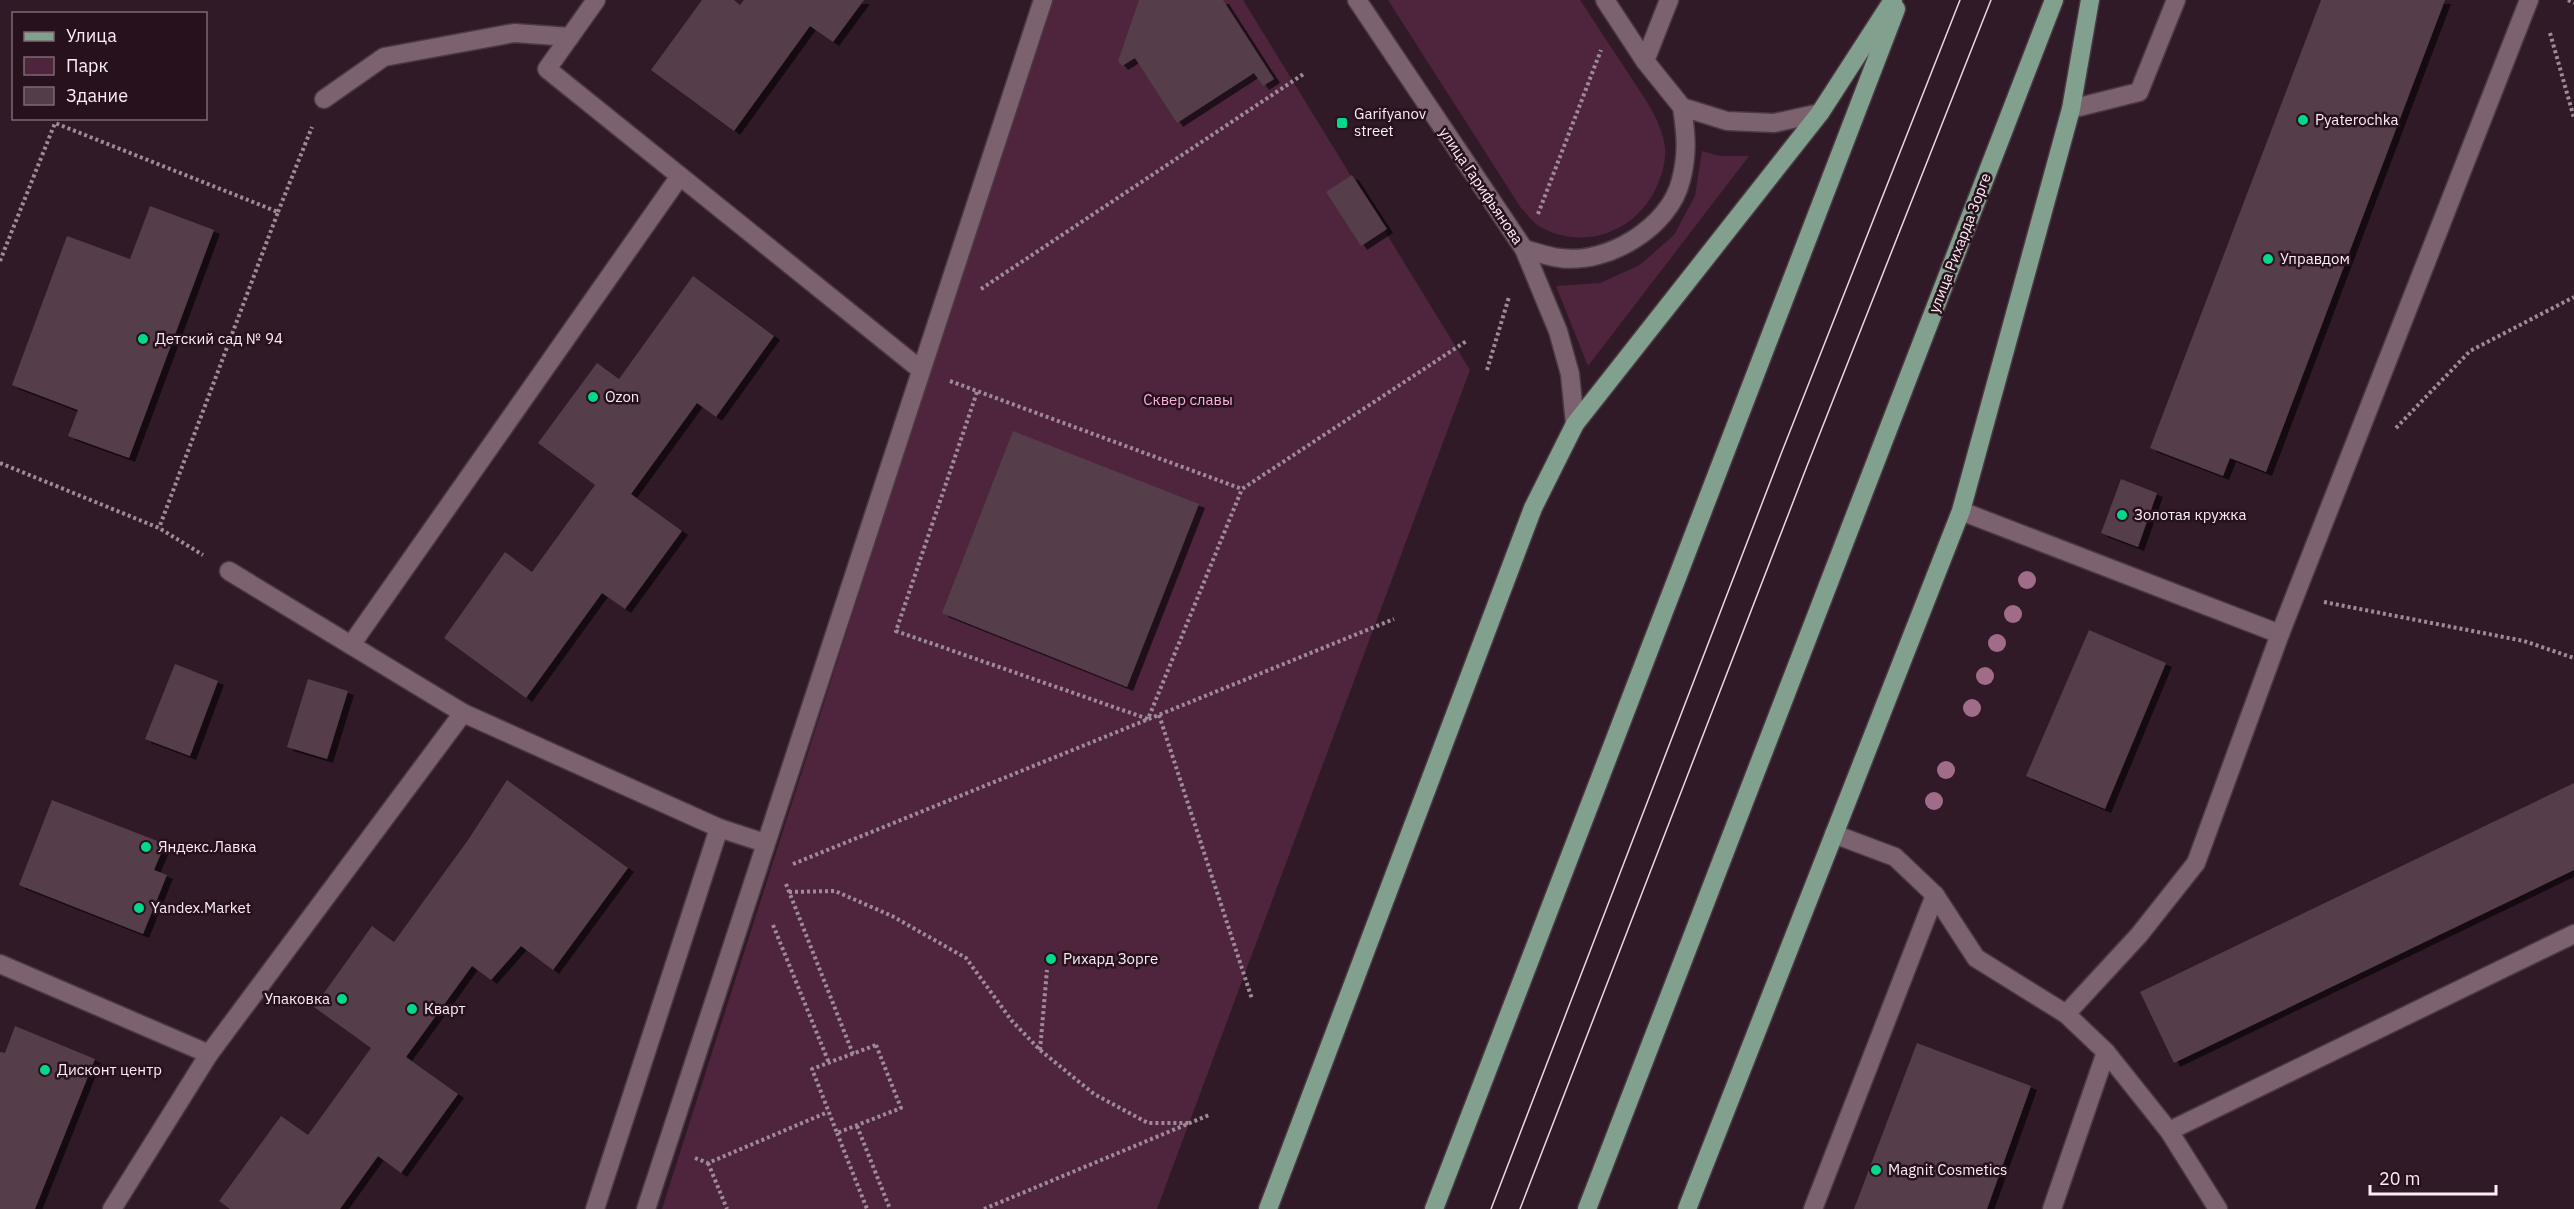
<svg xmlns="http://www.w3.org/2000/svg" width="2574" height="1209" viewBox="0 0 2574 1209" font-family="'IBM Plex Sans',sans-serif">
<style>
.green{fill:#4e253d}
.building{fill:#543c49;filter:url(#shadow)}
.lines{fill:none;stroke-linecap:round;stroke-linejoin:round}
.minor-casing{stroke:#4a3842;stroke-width:21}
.major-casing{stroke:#4a3842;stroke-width:21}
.path{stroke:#9f8b96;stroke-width:4;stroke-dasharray:3 3;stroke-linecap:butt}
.minor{stroke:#7c616f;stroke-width:18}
.major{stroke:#81a18e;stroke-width:18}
.tram{stroke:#e8d7e0;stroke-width:1.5}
.tree{fill:#a16c89}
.poi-dot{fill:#03d98b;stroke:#26111d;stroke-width:2}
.labels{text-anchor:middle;stroke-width:5;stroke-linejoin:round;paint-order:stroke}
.poi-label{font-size:15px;fill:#fdedf5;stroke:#26111d;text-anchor:start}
.street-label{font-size:15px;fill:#fdedf5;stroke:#26111d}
.park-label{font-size:15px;fill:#fdb0da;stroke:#26111d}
</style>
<defs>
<filter id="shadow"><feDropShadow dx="6" dy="4" stdDeviation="0" flood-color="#0009"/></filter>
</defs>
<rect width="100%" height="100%" fill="#311a27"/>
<g class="green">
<polygon points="1049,0 1243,0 1470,370 1157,1209 662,1209"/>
<path d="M 1388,0 L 1580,0 C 1596,24 1612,49 1628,73 C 1642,95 1658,115 1664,141 C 1667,154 1664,169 1659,181 C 1642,228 1590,251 1544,229 C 1535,225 1528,215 1521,208 Z"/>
<polygon points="1702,151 1720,156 1749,156 1588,366 1556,286 1600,283 1640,265 1674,235 1695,196"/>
</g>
<g class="building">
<polygon points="702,0 734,0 740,5 744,0 864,0 833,42 810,26 734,131 651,70"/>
<polygon points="1139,0 1223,0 1274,79 1263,86 1254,73 1177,123 1135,58 1122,66 1118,61"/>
<polygon points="2321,0 2445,0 2266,472 2230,458 2223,476 2150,448"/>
<polygon points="1352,175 1387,229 1361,246 1326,192"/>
<polygon points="150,206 214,230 129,458 68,436 78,410 12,385 67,236 130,259"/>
<polygon points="693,276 774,336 716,417 697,403 631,494 682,531 625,609 602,593 526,698 444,638 505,552 532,572 595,485 538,443 597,363 619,379"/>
<polygon points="1013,431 1199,504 1127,687 942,613"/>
<polygon points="2121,479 2157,493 2138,547 2101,533"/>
<polygon points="2089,630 2166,663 2105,809 2026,776"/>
<polygon points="175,664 218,681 190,756 145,739"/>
<polygon points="308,679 348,691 327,759 287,747"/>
<polygon points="507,780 628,868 553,970 521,946 491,980 472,966 406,1057 458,1094 401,1173 378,1156 340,1209 230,1209 219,1201 281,1116 308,1135 371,1048 314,1007 372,926 394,942 468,840"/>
<polygon points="2574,783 2574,870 2174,1063 2140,992"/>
<polygon points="52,800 165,844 154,870 167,875 143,934 19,885"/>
<polygon points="15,1026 95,1059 35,1209 0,1209 0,1052 5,1053"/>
<polygon points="1917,1043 2031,1086 1987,1209 1854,1209"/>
</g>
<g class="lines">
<defs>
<g id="minor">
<polyline points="596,0 547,69 921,370"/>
<polyline points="1357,0 1524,249 1558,331 1570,374 1575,424"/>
<polyline points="1605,0 1645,61 1682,107 1727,121 1774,123 1820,113"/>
<polyline points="1645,61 1669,0"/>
<polyline points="324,99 384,57 514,33 570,37"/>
<polyline points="2071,109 2139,92 2176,0"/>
<path d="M 1524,249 C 1536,252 1548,257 1560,258 C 1607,265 1670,227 1681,180 C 1688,153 1686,134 1682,107"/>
<polyline points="1961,511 2280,634 2529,0"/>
<polyline points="351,645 680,176"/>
<polyline points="463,713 719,828"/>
<polyline points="1834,834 1895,857 1935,895 1976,958 2066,1014 2106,1052 2169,1131 2218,1209"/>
<polyline points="0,964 209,1054 112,1209"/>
<polyline points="2066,1014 2139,935 2196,863 2280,634"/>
<polyline points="209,1054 463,713 229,571"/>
<polyline points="2169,1131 2574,934"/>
<polyline points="595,1209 719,828 765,843"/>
<polyline points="646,1209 1043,0"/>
<polyline points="1813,1209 1935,895"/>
<polyline points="2052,1209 2106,1052"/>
</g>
<g id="major">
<polyline points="1268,1209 1533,508 1575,424 1820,113 1893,0"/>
<polyline points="1434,1209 1896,9"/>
<polyline points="1587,1209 2054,0"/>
<polyline points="1687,1209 1961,511 2071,109 2090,0"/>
</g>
</defs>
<use href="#minor" class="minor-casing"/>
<use href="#major" class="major-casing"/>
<g class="path">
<polyline points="2568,0 2574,3"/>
<polyline points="2550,33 2574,118"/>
<polyline points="278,212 312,127"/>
<polyline points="1538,214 1601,50"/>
<polyline points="0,261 55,123 278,212 159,528"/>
<polyline points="981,289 1305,73"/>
<polyline points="1487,370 1509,297"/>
<polyline points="950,381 1242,489 1468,340"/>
<polyline points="977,392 896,631 1148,719 1242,489"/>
<polyline points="2396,428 2470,351 2574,297"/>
<polyline points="0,463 159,528 203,555"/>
<polyline points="2324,602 2524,641 2574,658"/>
<polyline points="1159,715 1252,999"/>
<polyline points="793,864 1394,619"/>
<polyline points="786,884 853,1054"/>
<polyline points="789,892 835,891 892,916 966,958 1012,1021 1040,1050 1094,1094 1148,1123 1189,1123"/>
<polyline points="773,925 829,1063"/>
<polygon points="876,1045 901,1108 837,1133 812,1069"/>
<polyline points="1040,1050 1047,970"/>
<polyline points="857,1126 890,1209"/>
<polyline points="837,1133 867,1209"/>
<polyline points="695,1158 708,1163 828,1112"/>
<polyline points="708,1163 727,1209"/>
<polyline points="984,1209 1209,1115"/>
</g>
<use href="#minor" class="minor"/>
<use href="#major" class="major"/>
<g class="tram">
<polyline points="1491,1209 1781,454 1960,0"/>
<polyline points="1520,1209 1807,466 1991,0"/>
</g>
</g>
<g class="tree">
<circle cx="2027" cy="580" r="9"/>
<circle cx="2013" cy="614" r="9"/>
<circle cx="1997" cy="643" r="9"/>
<circle cx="1985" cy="676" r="9"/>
<circle cx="1972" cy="708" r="9"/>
<circle cx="1946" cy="770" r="9"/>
<circle cx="1934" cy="801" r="9"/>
</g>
<g class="poi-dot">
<circle cx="2303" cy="120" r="6"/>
<rect x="1336" y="117" width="12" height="12" rx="3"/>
<circle cx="2268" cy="259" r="6"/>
<circle cx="143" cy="339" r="6"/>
<circle cx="593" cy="397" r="6"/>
<circle cx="2122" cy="515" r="6"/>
<circle cx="146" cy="847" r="6"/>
<circle cx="139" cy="908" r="6"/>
<circle cx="1051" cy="959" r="6"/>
<circle cx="342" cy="999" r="6"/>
<circle cx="412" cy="1009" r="6"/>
<circle cx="45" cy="1070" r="6"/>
<circle cx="1876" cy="1170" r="6"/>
</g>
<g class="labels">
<g class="poi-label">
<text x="1354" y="119">Garifyanov<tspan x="1354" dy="17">street</tspan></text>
<text x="2315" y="125">Pyaterochka</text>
<text x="2280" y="264">Управдом</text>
<text x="155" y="344">Детский сад № 94</text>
<text x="605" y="402">Ozon</text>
<text x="2134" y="520">Золотая кружка</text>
<text x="158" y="852">Яндекс.Лавка</text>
<text x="151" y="913">Yandex.Market</text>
<text x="1063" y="964">Рихард Зорге</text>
<text x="330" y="1004" text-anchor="end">Упаковка</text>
<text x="424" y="1014">Кварт</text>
<text x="57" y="1075">Дисконт центр</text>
<text x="1888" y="1175">Magnit Cosmetics</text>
</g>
<g class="street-label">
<text transform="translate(1481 186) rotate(56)" y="5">улица Гарифьянова</text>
<text transform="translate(1960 243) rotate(-69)" y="5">улица Рихарда Зорге</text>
</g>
<g class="park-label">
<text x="1188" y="405">Сквер славы</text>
</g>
</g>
<rect x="12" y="12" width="195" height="108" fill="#26111d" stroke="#7c6973" stroke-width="1.5"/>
<rect x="24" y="32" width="30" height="9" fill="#81a18e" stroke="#7c6973" stroke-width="1.5"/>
<text x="66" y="42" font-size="18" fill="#fdedf5">Улица</text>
<rect x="24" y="57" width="30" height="18" fill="#4e253d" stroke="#7c6973" stroke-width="1.5"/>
<text x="66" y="72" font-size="18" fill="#fdedf5">Парк</text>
<rect x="24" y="87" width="30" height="18" fill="#543c49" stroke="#7c6973" stroke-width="1.5"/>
<text x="66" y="102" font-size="18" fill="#fdedf5">Здание</text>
<path d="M2370 1185v9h126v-9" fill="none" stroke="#fdedf5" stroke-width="3"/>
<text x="2379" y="1185" font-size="18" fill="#fdedf5" stroke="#26111d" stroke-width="4.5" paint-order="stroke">20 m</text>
</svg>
